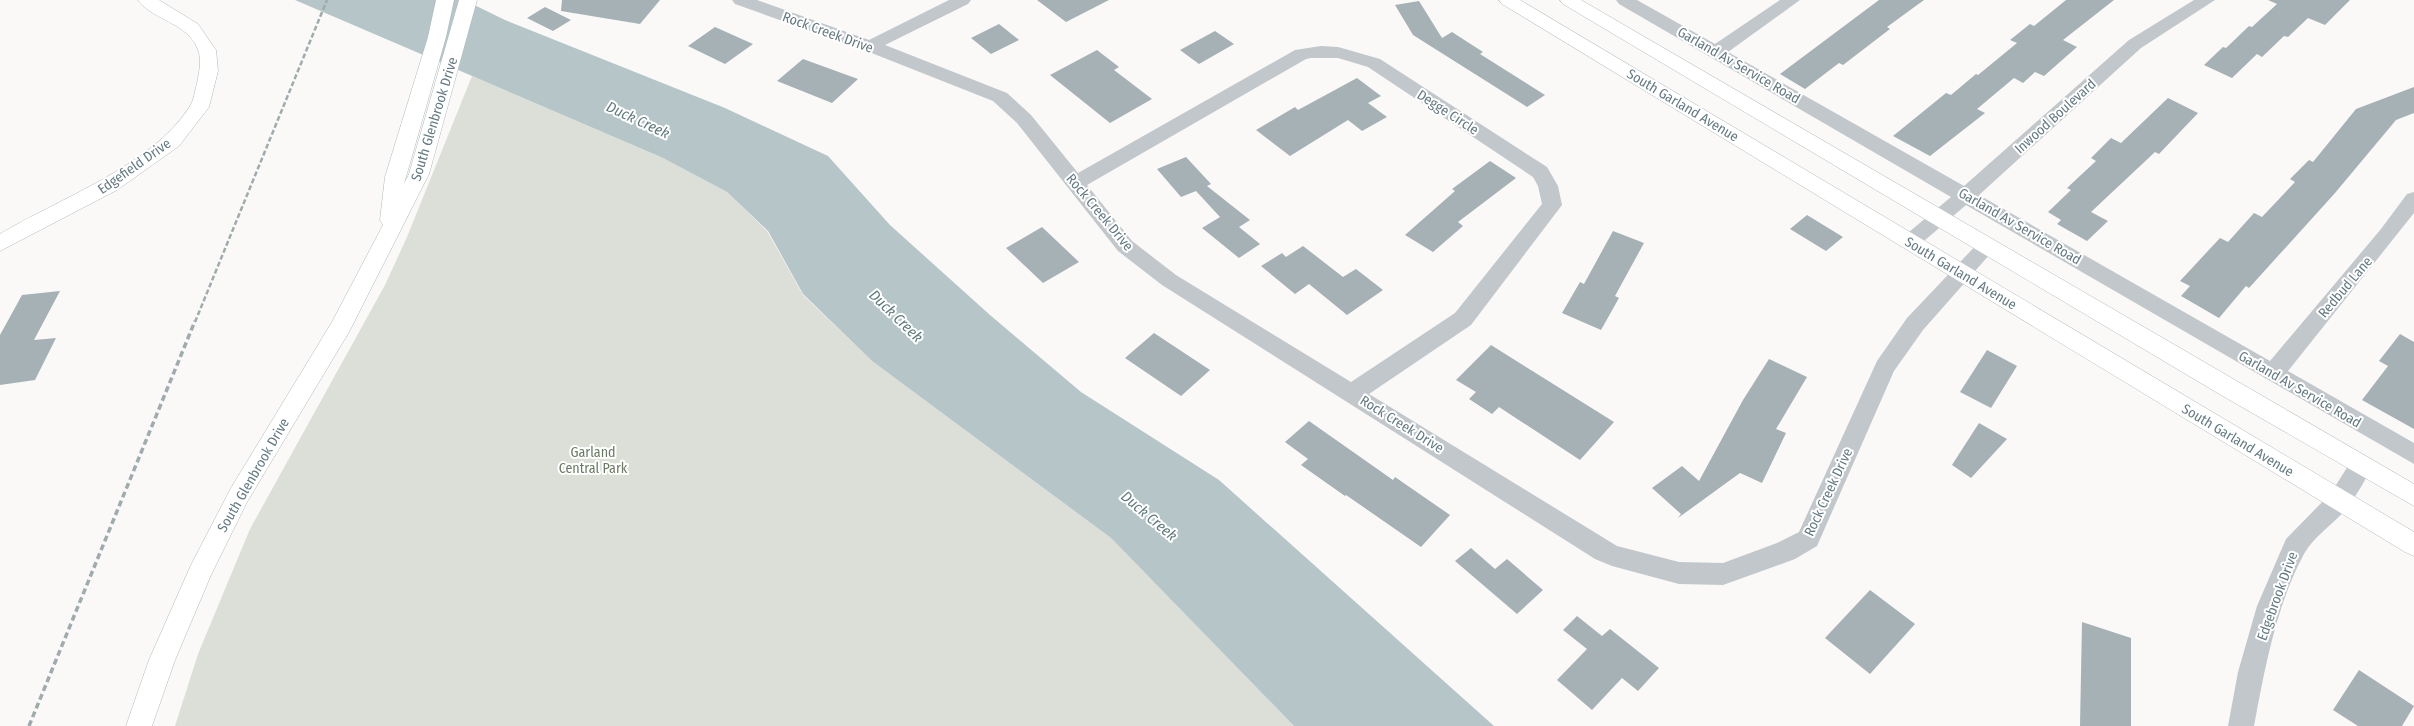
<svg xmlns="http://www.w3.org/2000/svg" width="2414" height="726" viewBox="0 0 2414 726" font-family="'Fira Sans Condensed',sans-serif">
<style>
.green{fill:#dbdfd7}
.water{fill:#b6c6c8}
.building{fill:#a5b1b5}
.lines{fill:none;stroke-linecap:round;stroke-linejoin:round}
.secondary-casing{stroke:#b1babd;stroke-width:1}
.primary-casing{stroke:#b2babc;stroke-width:1}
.street{fill:#c1c7ca;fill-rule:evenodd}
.secondary{fill:#fff;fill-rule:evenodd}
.primary{fill:#fff;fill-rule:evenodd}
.rail-far1{stroke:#a0abae;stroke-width:2.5;stroke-dasharray:5 2.5;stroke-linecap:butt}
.rail{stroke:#a0abae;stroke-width:3.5;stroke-dasharray:6 3.5;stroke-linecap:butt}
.labels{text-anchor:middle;stroke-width:4;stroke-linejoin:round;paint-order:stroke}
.street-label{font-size:14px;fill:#657a82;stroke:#fff}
.park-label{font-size:14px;fill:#6c7a64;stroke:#fff}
.water-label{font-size:15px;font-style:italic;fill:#607a7c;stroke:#fff}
</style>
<rect width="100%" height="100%" fill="#faf9f8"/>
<polygon class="green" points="472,76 663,158 727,192 767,231 803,295 872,361 1111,538 1294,726 175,726 198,654 250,529 385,285 407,237"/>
<polygon class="water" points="295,0 464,0 505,20 725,108 828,156 890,225 990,315 1081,392 1219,480 1494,726 1294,726 1111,538 872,361 803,294 768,231 727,192 663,158"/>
<g class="building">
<polygon points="562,0 660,0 640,24 561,11"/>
<polygon points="1037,0 1109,0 1066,22"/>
<polygon points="1879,0 1924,0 1887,27 1890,29 1843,65 1839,63 1805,89 1780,74"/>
<polygon points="2066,0 2114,0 2063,40 2077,47 2044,76 2035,72 2023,83 2014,78 1977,109 1985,113 1930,156 1893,136 1946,93 1951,95 1976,74 1978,75 2017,43 2010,40 2030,24 2034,26"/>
<polygon points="2268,0 2350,0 2325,25 2308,18 2288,37 2284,36 2262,57 2257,54 2232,78 2204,65 2223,47 2226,48 2249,26 2252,27 2277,4"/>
<polygon points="1419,1 1442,38 1452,32 1483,52 1480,54 1545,95 1527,107 1413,35 1395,5"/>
<polygon points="545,7 571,20 553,31 527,18"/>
<polygon points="999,24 1019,40 991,54 971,38"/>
<polygon points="715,27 753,44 725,64 688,46"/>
<polygon points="1215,31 1234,44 1199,64 1180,50"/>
<polygon points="1097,50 1119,67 1114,70 1152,99 1110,123 1050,75"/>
<polygon points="803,59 858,79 832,103 777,81"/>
<polygon points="1357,78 1381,96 1368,103 1387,117 1362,131 1348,120 1290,156 1256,130 1295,107 1298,110"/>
<polygon points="2414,87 2414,113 2396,120 2335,193 2249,288 2246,286 2219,318 2181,296 2190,286 2180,281 2220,238 2228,242 2254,213 2262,217 2295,182 2290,179 2309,160 2313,162 2356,109"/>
<polygon points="2168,98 2198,113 2159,154 2155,152 2091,212 2108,221 2087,241 2057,224 2061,220 2048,212 2071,190 2067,188 2096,161 2091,158 2111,138 2121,143"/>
<polygon points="1186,157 1211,184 1207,186 1250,220 1239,227 1260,244 1239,258 1202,228 1220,217 1196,191 1181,197 1157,169"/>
<polygon points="1490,161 1516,178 1458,222 1463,226 1433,252 1405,235 1455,191 1452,189"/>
<polygon points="1807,215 1843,237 1826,251 1790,229"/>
<polygon points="1042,227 1079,262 1043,283 1006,248"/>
<polygon points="1613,231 1644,243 1615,296 1619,298 1601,330 1562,313 1580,282 1584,284"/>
<polygon points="1303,246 1343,277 1356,269 1383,290 1347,315 1309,284 1295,294 1261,266 1282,253 1286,257"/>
<polygon points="60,291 34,340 56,338 35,380 0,385 0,335 22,295"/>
<polygon points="1154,333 1210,370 1181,396 1125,358"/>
<polygon points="2400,334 2414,342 2414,429 2362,400 2388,366 2379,361"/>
<polygon points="1491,345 1614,422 1580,460 1499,407 1492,414 1469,399 1476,392 1456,380"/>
<polygon points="1987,350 2017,366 1991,408 1960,392"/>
<polygon points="1769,359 1807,377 1776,429 1786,433 1762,483 1740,473 1678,518 1681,514 1652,488 1682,466 1699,481 1743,400"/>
<polygon points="1309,421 1393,480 1395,477 1450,515 1421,547 1346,495 1345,496 1301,465 1308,459 1285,442"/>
<polygon points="1979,423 2007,439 1971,478 1952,465"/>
<polygon points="1471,548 1495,569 1507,559 1543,590 1517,614 1455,561"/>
<polygon points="1870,590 1915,624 1870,674 1825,638"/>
<polygon points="1577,616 1602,636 1610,629 1659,668 1638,691 1622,678 1592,710 1557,680 1587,649 1563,630"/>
<polygon points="2082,622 2131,638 2131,726 2080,726"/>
<polygon points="2359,670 2414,706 2402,726 2358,726 2333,710"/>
</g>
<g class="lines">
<defs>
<g id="secondary">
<path d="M 138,0 L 159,0 L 198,24 L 213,46 L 216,50 L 218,71 L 209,107 L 179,146 L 117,190 L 0,251 L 0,234 C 58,199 154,165 190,106 C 194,100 195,90 197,83 C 199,73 202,60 198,50 C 188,22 153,21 138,0 Z"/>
<polygon points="436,0 454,0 446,37 404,184 409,174 459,0 477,0 429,174 349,332 247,502 211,575 175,660 152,726 126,726 149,660 191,565 231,488 332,322 383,225 380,220 385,177 428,37"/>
</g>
<g id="primary">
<polygon points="1499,0 1520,0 2414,532 2414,556 2405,552 1502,4"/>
<polygon points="1560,0 1581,0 2414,484 2414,506 2221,395 1563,4"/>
</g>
</defs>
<use href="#secondary" class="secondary-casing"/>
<use href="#primary" class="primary-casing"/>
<g class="street">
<path d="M 732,0 L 757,0 L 869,40 L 949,0 L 971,0 L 968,4 L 885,45 L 1007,93 L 1031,115 L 1078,173 L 1295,50 L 1321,46 L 1338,47 L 1380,59 L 1547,167 L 1558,186 L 1562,205 L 1471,325 L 1369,394 L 1617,546 L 1679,562 L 1723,563 L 1777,543 L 1799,532 L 1877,361 L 1907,318 L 1981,240 L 1988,238 L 1995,240 L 1998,245 L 1923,330 L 1894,371 L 1817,546 L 1795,559 L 1723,585 L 1679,584 L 1612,566 L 1595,559 L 1162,285 L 1118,251 L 1017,123 L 993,101 L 864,50 L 735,4 ZM 1311,58 L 1338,58 L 1368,67 L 1533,177 L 1538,186 L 1542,204 L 1455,313 L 1351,382 L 1176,275 L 1132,241 L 1087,185 L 1306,59 Z"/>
<polygon points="1616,0 1637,0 1715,44 1780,0 1800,0 1728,52 1964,186 2129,40 2194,0 2215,0 2141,48 1979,195 2270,361 2381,229 2407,194 2414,192 2414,213 2288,371 2414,443 2414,464 1966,205 1917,247 1910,249 1903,247 1900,242 1903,237 1951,197 1619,4"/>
<path d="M 2361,455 L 2369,458 L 2373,465 C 2366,479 2357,494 2348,507 C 2335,523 2314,536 2304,554 C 2276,606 2265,668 2254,726 L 2228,726 L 2238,672 L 2257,606 L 2286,539 L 2331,493 L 2353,458 Z"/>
</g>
<use href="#secondary" class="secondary"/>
<use href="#primary" class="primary"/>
<polyline class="rail-far1" points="195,322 327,0"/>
<polyline class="rail" points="29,726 195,321"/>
</g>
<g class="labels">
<g class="street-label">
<text transform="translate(828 32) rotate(20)" y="5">Rock Creek Drive</text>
<text transform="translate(1739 65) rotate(30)" y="5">Garland Av Service Road</text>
<text transform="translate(1683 105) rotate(31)" y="5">South Garland Avenue</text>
<text transform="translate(1448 112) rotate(33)" y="5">Degge Circle</text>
<text transform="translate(2055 116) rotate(-42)" y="5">Inwood Boulevard</text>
<text transform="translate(434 119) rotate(-73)" y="5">South Glenbrook Drive</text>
<text transform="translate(134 166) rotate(-35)" y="5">Edgefield Drive</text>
<text transform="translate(1100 212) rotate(50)" y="5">Rock Creek Drive</text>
<text transform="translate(2020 226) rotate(30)" y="5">Garland Av Service Road</text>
<text transform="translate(1961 273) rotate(31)" y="5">South Garland Avenue</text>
<text transform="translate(2345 287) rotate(-50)" y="5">Redbud Lane</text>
<text transform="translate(2300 389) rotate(30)" y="5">Garland Av Service Road</text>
<text transform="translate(1402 424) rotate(32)" y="5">Rock Creek Drive</text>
<text transform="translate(2238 440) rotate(31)" y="5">South Garland Avenue</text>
<text transform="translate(253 475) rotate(-60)" y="5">South Glenbrook Drive</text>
<text transform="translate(1828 492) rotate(-65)" y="5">Rock Creek Drive</text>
<text transform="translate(2277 596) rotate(-70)" y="5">Edgebrook Drive</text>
</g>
<g class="park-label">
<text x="593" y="457">Garland<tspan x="593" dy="16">Central Park</tspan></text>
</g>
<g class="water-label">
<text transform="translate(638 120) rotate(25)" y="5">Duck Creek</text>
<text transform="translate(896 316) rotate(44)" y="5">Duck Creek</text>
<text transform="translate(1149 516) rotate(40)" y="5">Duck Creek</text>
</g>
</g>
</svg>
